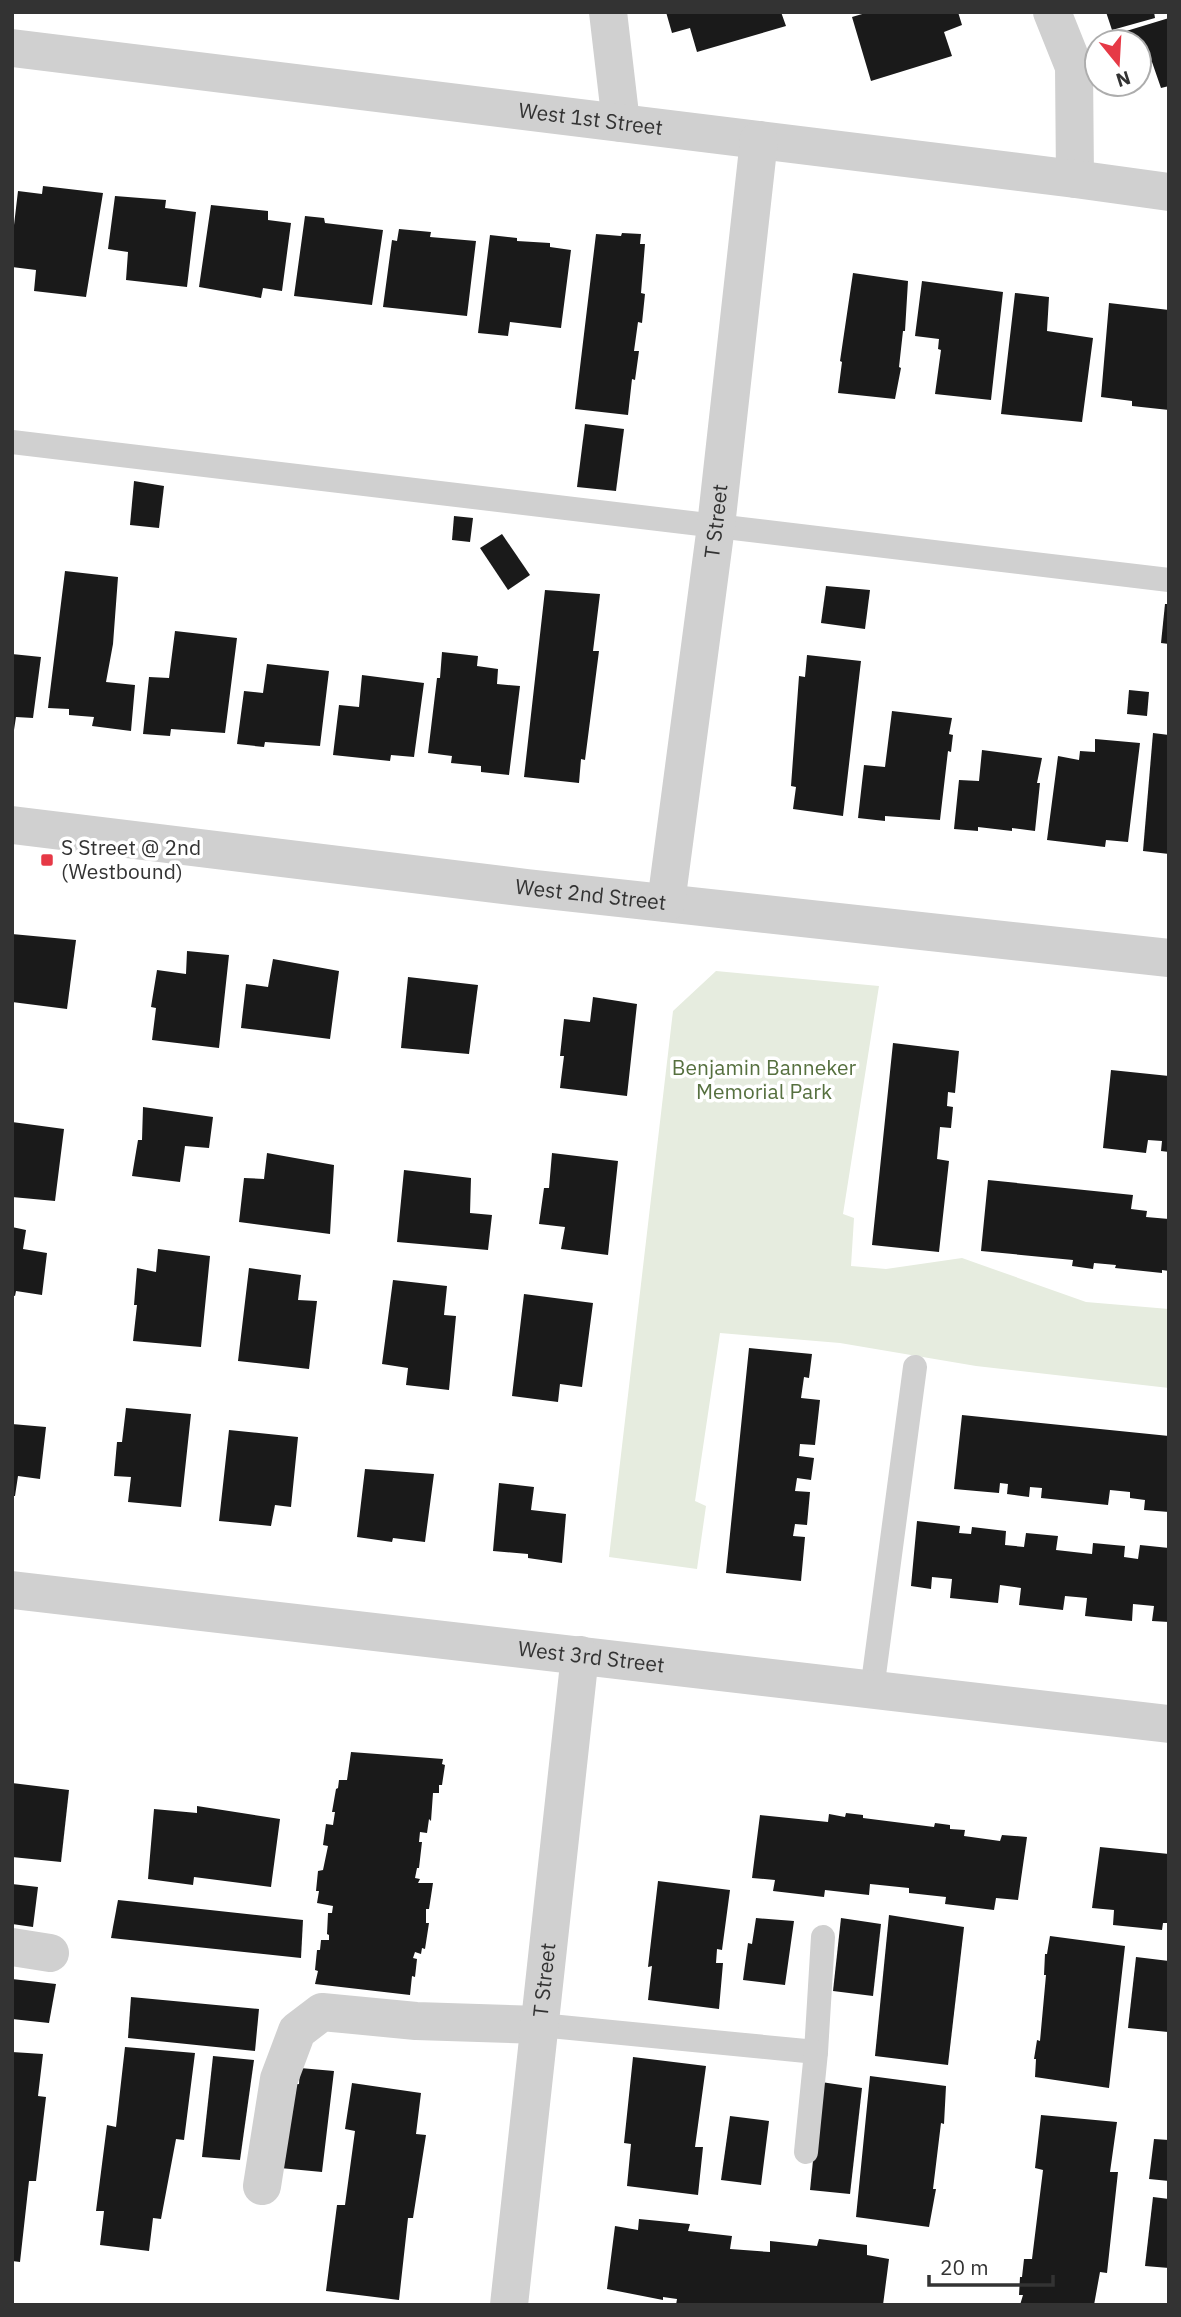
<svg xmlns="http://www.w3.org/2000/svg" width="1181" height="2317" viewBox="0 0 1181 2317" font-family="'IBM Plex Sans',sans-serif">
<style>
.green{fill:#e6ecdf}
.building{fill:#1a1a1a}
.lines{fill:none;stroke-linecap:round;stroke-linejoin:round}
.lane{stroke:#d0d0d0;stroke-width:24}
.street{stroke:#d0d0d0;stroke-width:38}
.poi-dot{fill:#e63946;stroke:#fff;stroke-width:2.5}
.labels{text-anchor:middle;stroke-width:7;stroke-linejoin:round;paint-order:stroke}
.street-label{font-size:21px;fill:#333;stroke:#fff}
.poi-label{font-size:21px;fill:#333;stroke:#fff;text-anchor:start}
.park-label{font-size:21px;fill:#56703f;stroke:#fff}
</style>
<rect width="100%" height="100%" fill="#fff"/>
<polygon class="green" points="716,971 879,986 843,1214 854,1218 851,1266 886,1269 962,1258 1086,1302 1169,1309 1169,1388 976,1366 840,1343 720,1333 695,1501 706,1506 697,1569 609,1557 673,1011"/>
<g class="building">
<polygon points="666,12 781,12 786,26 697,52 690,28 672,33"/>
<polygon points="869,12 958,12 962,25 944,32 952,56 871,81 852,17"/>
<polygon points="1106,12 1154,12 1155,18 1112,30"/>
<polygon points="1169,18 1169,86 1161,88 1152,62 1139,66 1139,42 1126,42 1123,32"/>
<polygon points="43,186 103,193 86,297 34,291 36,270 12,267 12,242 18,191 42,194"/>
<polygon points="115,196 166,200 165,208 196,212 187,287 126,280 128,252 108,249"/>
<polygon points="211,205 268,211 268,220 291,223 282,291 263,288 261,298 199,287"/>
<polygon points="305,216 324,218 325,223 383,230 372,305 294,296"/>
<polygon points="399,229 431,232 430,237 476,241 467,316 383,307 392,240 397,241"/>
<polygon points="622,233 641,234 640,244 645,244 641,293 645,294 642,323 638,322 634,351 639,351 635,380 632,379 628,415 575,409 596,234 621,236"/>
<polygon points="490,235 517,238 517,241 550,243 550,247 571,250 561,328 510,322 508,336 478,333"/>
<polygon points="853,273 908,281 905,331 903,331 899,367 901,368 895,399 838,393 842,362 840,361"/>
<polygon points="922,281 1003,292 991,400 935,394 941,350 938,349 939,339 915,336"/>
<polygon points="1015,293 1049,297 1047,331 1093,338 1082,422 1001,414"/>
<polygon points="1109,303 1169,310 1169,410 1132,406 1132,401 1101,397"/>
<polygon points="585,424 624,429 616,491 577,487"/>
<polygon points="134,481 164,486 159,528 130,525"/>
<polygon points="454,516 473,518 470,542 452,540"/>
<polygon points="502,534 530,575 508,590 480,548"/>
<polygon points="65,571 118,577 113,644 106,682 135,685 131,731 92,726 94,717 69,715 69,709 48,708"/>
<polygon points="826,586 870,590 865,629 821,623"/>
<polygon points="545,590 600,594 593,651 599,651 585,760 581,759 579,783 524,777"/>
<polygon points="1165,604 1169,604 1169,644 1161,643"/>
<polygon points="175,631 237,638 225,733 171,729 170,736 143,734 149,677 169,678"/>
<polygon points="442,652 478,656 477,666 498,669 497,684 520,686 509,775 481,772 481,766 451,763 452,756 428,753 437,678 440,678"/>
<polygon points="12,654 41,657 33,718 16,717 14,730"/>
<polygon points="807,655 861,661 843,816 793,809 796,787 791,786 799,676 805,677"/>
<polygon points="267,664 329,671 320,746 265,742 264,747 237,744 244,691 263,693"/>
<polygon points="362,675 424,683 414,757 391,755 390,761 333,755 339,705 359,707"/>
<polygon points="1129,690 1149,692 1147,716 1127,714"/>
<polygon points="892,711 952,718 949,734 953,735 951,752 948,751 940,820 885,816 885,821 858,818 864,765 885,767"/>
<polygon points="1153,733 1169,735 1169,854 1143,851"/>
<polygon points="1095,739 1140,743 1128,842 1106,840 1105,847 1047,840 1058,756 1079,760 1080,751 1095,752"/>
<polygon points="982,750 1042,758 1037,783 1040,783 1035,831 1012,828 1012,831 978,827 978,831 954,829 959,780 979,781"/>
<polygon points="12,934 76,940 67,1009 12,1002"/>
<polygon points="187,951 229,955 219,1048 152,1040 156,1008 151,1007 157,970 186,974"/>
<polygon points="273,959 339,971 330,1039 241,1028 246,984 268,987"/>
<polygon points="408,977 478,985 469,1054 401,1048"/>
<polygon points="593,997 637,1004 627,1096 560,1088 564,1056 560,1056 564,1019 590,1022"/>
<polygon points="893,1043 959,1051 955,1093 948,1092 947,1106 953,1107 951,1128 940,1127 937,1159 949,1161 939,1252 872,1245"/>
<polygon points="1111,1070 1169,1076 1169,1152 1161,1151 1162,1141 1148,1140 1146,1153 1103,1148"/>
<polygon points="143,1107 213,1117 209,1148 185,1146 180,1182 132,1176 138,1140 142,1140"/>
<polygon points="12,1122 64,1129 55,1201 12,1197"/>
<polygon points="267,1153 334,1165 330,1234 239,1222 244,1178 264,1179"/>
<polygon points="552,1153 618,1161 608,1255 561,1249 565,1227 539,1224 544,1188 549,1188"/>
<polygon points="404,1170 471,1178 470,1213 492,1215 488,1250 397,1242"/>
<polygon points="988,1180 1133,1195 1131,1209 1147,1211 1146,1217 1169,1219 1169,1271 1162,1270 1162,1273 1115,1268 1116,1265 1094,1263 1093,1269 1072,1266 1073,1260 981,1251"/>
<polygon points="12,1227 26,1230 23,1249 47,1253 42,1295 16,1291 15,1296 12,1295"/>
<polygon points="158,1249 210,1256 201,1347 133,1341 137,1305 134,1305 137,1268 156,1272"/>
<polygon points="249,1268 301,1275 298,1300 317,1301 309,1369 238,1361"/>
<polygon points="393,1280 447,1286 444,1315 456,1316 449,1390 406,1385 408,1368 382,1364"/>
<polygon points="524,1294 593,1303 582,1387 560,1384 558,1402 512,1396"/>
<polygon points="749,1348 812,1354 809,1378 804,1377 801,1398 820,1400 815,1445 800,1444 799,1456 814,1458 811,1480 797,1478 795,1491 810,1492 807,1525 795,1524 793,1536 805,1537 801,1581 726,1573"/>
<polygon points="126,1408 191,1414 181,1507 128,1502 131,1477 114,1476 117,1442 122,1442"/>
<polygon points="962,1415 1169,1436 1169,1512 1144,1510 1145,1500 1130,1498 1130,1492 1110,1490 1108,1505 1041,1498 1042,1488 1030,1487 1029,1497 1007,1494 1008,1484 1000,1483 999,1493 954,1489"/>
<polygon points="12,1424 46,1427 40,1479 18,1476 15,1496 12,1496"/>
<polygon points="229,1430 298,1437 291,1507 275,1505 271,1526 219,1521"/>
<polygon points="365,1469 434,1474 425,1542 393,1538 392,1542 357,1537"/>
<polygon points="499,1483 534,1487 531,1510 566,1514 562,1563 528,1558 528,1554 493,1551"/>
<polygon points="917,1521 960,1526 959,1533 971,1534 972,1527 1006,1531 1005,1545 1024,1547 1026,1533 1058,1536 1056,1550 1092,1554 1093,1543 1125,1546 1124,1557 1138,1559 1140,1545 1169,1548 1169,1622 1152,1621 1154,1606 1133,1604 1132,1621 1085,1616 1087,1598 1065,1596 1063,1610 1019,1605 1021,1588 1000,1585 998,1603 950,1598 952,1579 932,1577 931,1589 911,1586"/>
<polygon points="351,1752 443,1759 442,1764 445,1765 442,1785 439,1785 439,1793 433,1793 431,1821 429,1819 427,1833 420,1832 419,1842 422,1842 419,1868 417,1868 415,1878 420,1879 418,1883 433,1883 429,1909 426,1909 426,1923 429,1923 425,1949 422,1948 421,1954 415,1952 413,1958 417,1959 415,1977 412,1976 410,1995 315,1984 318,1971 315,1970 317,1950 320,1950 321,1940 329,1940 329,1935 327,1934 328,1913 332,1913 333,1906 317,1903 319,1891 316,1891 318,1871 323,1870 328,1846 323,1845 326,1824 333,1825 335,1812 332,1812 336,1789 338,1788 339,1780 347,1780"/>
<polygon points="12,1783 69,1790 61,1862 12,1857"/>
<polygon points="197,1806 280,1819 271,1887 194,1877 193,1885 148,1879 154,1809 197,1813"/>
<polygon points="846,1813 863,1815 863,1818 934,1827 935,1823 950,1825 950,1829 965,1830 964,1836 1000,1841 1002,1835 1027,1837 1018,1900 996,1898 994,1910 945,1904 946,1897 909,1893 909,1888 870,1884 869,1895 825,1890 824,1897 773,1891 775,1880 752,1878 760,1815 828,1822 829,1814 845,1817"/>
<polygon points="1100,1847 1169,1854 1169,1923 1163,1923 1162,1930 1113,1925 1114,1910 1092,1908"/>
<polygon points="658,1881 730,1890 722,1950 717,1949 716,1963 723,1963 719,2009 648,2000 652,1966 648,1967"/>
<polygon points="12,1884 38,1887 33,1927 12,1924"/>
<polygon points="118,1900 303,1920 301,1958 111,1938"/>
<polygon points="889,1915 964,1927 948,2065 875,2056"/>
<polygon points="756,1918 794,1921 785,1985 743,1980 748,1943 752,1944"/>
<polygon points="841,1918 881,1924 873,1996 833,1991"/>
<polygon points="1050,1936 1125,1946 1109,2088 1035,2077 1036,2059 1034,2059 1037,2040 1040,2041 1046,1975 1044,1975 1045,1954 1047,1954"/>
<polygon points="1136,1957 1169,1961 1168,2032 1128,2028"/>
<polygon points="12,1979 56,1984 49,2023 12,2019"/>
<polygon points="131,1997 259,2009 255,2051 128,2038"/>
<polygon points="125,2047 195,2053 184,2140 176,2139 161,2219 153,2218 149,2251 100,2245 104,2211 96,2211 107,2125 116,2127"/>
<polygon points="12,2052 43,2054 38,2096 46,2097 36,2181 29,2181 20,2262 12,2261"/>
<polygon points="213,2056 254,2060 240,2160 202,2157"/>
<polygon points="633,2057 706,2066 695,2147 703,2147 698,2195 627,2186 631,2144 624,2143"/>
<polygon points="300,2068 334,2071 322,2172 280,2168 290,2085 299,2084"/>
<polygon points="870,2076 946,2086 944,2124 941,2123 933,2189 936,2189 929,2227 856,2217"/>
<polygon points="821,2082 862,2088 850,2194 810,2190"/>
<polygon points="352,2083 421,2093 416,2134 426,2135 413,2218 408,2218 399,2300 326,2291 337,2205 345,2205 355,2131 345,2129"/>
<polygon points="1041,2115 1117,2122 1110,2172 1118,2172 1107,2273 1100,2272 1094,2305 1020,2305 1023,2295 1019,2295 1020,2277 1022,2277 1024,2259 1032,2259 1043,2170 1035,2168"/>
<polygon points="730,2116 769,2121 761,2185 721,2180"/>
<polygon points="1154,2139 1169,2140 1169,2181 1149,2179"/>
<polygon points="1153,2197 1169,2199 1169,2268 1145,2266"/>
<polygon points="639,2219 690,2224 688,2231 732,2236 730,2249 770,2252 770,2241 817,2246 819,2239 867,2245 867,2255 889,2259 883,2305 676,2305 677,2299 663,2297 663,2300 607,2289 615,2226 638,2230"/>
</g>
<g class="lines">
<g class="lane">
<polyline points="12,442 1169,580"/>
<polyline points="872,1690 915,1367"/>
<polyline points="540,2025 816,2052 823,1937"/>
<polyline points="806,2152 816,2052"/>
</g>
<g class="street">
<polyline points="608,12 621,123"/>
<polyline points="1052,12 1074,67 1075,179"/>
<path id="s1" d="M 12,48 L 1075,179 L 1169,192"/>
<path id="s2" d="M 12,825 L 527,888 L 1169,958"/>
<path id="s3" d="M 666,903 L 716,526 L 759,140"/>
<path id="s4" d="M 12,1590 L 1169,1724"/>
<polyline points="12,1947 50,1953"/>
<polyline points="262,2186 279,2079 297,2031 322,2012 416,2021 540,2025"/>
<path id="s5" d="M 509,2305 L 580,1655"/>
</g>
</g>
<rect class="poi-dot" x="40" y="853" width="14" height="14" rx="3.5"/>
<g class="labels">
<g class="street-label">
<text dy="7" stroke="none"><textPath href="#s1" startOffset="583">West 1st Street</textPath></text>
<text dy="7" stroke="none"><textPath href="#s3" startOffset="385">T Street</textPath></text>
<text dy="7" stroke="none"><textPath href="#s2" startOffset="583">West 2nd Street</textPath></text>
<text dy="7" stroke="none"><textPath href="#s4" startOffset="583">West 3rd Street</textPath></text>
<text dy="7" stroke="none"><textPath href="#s5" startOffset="327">T Street</textPath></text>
</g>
<g class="poi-label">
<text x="61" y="855">S Street @ 2nd<tspan x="61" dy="24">(Westbound)</tspan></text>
</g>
<g class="park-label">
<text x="764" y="1075">Benjamin Banneker<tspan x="764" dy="24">Memorial Park</tspan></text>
</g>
</g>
<rect width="1181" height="2317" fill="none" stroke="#333333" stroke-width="28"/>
<g transform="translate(1118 63) rotate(162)"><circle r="33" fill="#ffffff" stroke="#adadad" stroke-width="2"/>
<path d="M0-5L12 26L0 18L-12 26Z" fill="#e63946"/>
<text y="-10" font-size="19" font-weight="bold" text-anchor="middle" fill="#333333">N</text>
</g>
<path d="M929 2275v10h124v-10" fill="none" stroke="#333333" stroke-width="3.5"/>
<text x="940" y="2275" font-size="21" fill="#333333" stroke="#ffffff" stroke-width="5" paint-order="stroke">20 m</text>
</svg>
